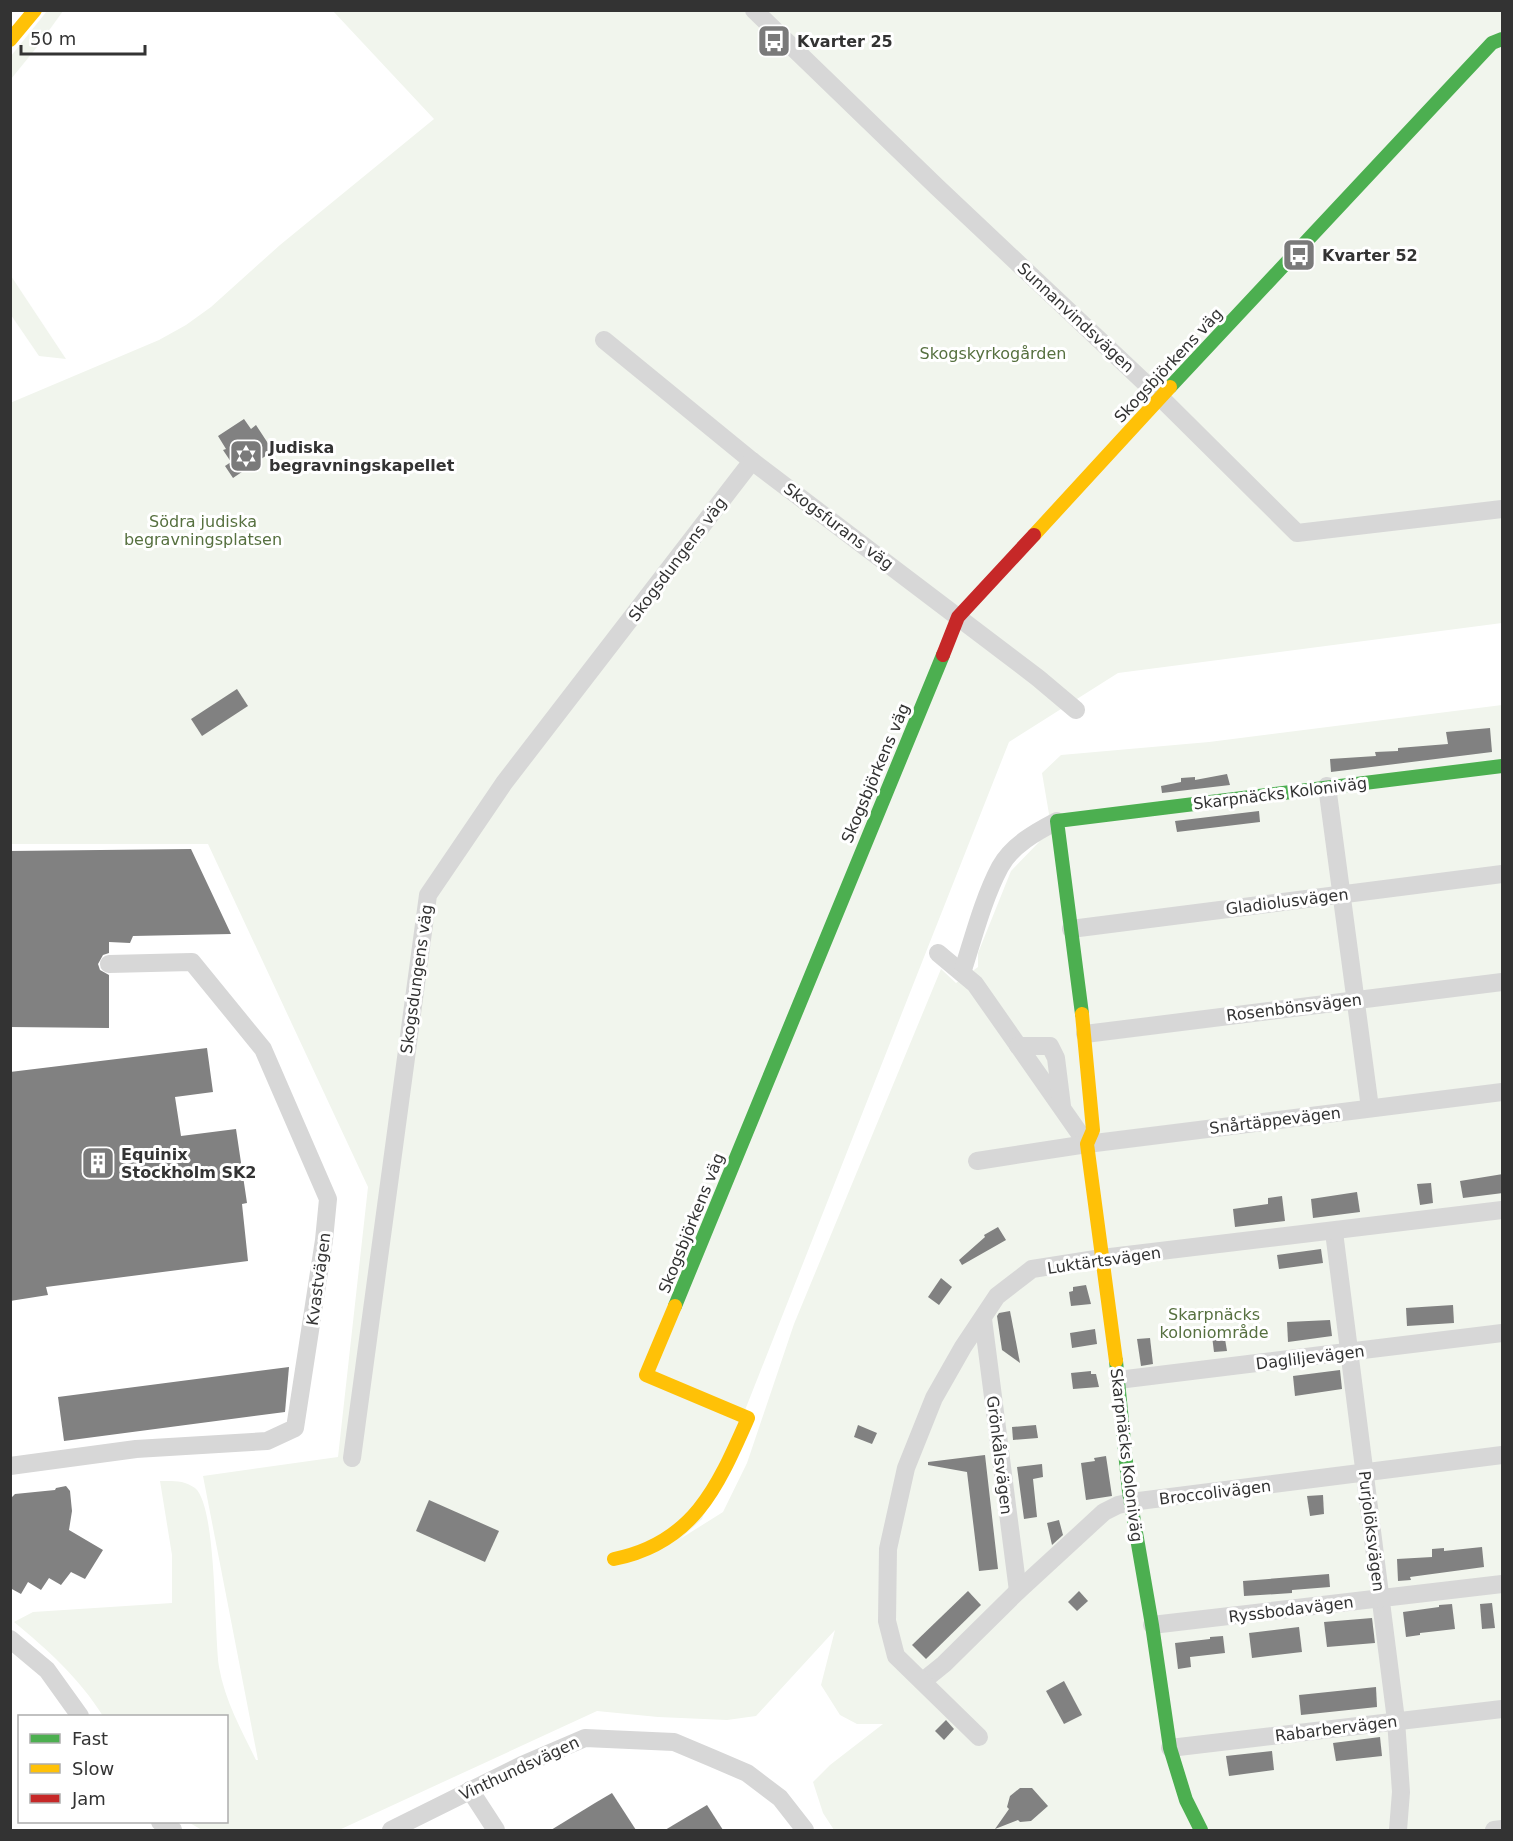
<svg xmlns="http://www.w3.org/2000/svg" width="1513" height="1841" viewBox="0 0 1513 1841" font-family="'DejaVu Sans',sans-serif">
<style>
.green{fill:#f1f5ed}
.building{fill:#818181}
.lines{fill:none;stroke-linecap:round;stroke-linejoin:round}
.street{stroke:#d7d7d7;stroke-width:18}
.fast{stroke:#4caf50;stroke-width:14}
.slow{stroke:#ffc107;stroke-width:14}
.jam{stroke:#c62828;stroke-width:14}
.labels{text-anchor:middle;stroke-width:6;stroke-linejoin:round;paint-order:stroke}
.poi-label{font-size:16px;font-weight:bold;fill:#333;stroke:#fff;text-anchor:start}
.street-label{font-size:16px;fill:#333;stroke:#fff}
.park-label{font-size:16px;fill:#56703f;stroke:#fff}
</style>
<rect width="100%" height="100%" fill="#fff"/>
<g class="green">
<polygon points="47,11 63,11 37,47 11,79 11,56"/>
<path d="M 333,11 L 1502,11 L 1502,623 L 1118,673 L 1009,742 L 702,1519 L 680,1539 L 723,1512 L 747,1463 L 794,1324 L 941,969 L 956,983 L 978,967 L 978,953 L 1011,871 L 1039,842 L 1049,814 L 1042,773 L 1061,755 L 1209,742 L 1502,705 L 1502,1830 L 834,1830 L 823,1813 L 813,1782 L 830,1765 L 883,1724 L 857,1724 L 840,1715 L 821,1685 L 835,1630 L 756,1716 L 727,1720 L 658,1717 L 597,1711 L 339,1830 L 202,1830 L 188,1822 L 226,1822 L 226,1716 L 103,1716 C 79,1678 48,1650 14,1622 L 33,1612 L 172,1603 L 172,1555 L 160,1481 C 173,1481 184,1480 195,1488 C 217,1506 214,1634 219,1667 C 225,1701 241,1729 256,1760 L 258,1760 L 203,1476 L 338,1457 L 368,1187 L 208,844 L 11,844 L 10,403 L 159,340 L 186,325 L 211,307 L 280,245 L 434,119 Z"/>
<polygon points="11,276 66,359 39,356 11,315"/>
</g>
<g class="building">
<polygon points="244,419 251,429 256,425 273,451 233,478 225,466 231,462 223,450 226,449 218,436"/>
<polygon points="237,689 248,706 202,736 191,719"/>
<polygon points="1490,728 1492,752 1331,772 1330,759 1376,756 1375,752 1398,751 1398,748 1448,744 1446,732"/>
<polygon points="1227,774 1230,785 1162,793 1161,786 1181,782 1181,778 1195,777 1195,780"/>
<polygon points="1259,811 1260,822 1177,832 1175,821"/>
<polygon points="191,849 231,934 133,936 130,943 109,942 109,953 103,955 98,964 100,970 109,975 109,1028 10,1027 10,851"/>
<polygon points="207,1048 213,1092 175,1097 181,1136 236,1129 247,1203 242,1204 248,1261 46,1287 48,1295 10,1301 10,1072"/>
<polygon points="1503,1174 1503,1193 1463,1198 1460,1181"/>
<polygon points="1431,1183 1433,1203 1420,1205 1417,1184"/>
<polygon points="1357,1192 1360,1212 1313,1218 1311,1199"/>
<polygon points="1282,1196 1285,1221 1235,1227 1233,1209 1268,1204 1268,1198"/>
<polygon points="998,1227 1006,1240 962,1265 959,1260 985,1237 984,1235"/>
<polygon points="1321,1249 1323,1263 1279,1269 1277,1255"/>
<polygon points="941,1278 952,1287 939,1305 928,1297"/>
<polygon points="1086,1285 1091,1304 1071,1306 1069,1292 1073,1291 1073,1287"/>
<polygon points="1453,1305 1454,1323 1407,1326 1406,1308"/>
<polygon points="1010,1311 1020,1363 1002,1350 997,1316 999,1313"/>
<polygon points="1330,1320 1332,1336 1288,1342 1287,1322"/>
<polygon points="1223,1327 1227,1351 1214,1352 1211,1328"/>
<polygon points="1095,1329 1097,1344 1072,1348 1070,1333"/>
<polygon points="1150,1338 1153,1364 1141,1366 1137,1339"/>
<polygon points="289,1367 285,1412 64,1441 58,1397"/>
<polygon points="1340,1370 1342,1389 1295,1396 1293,1376"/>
<polygon points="1091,1371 1091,1374 1096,1374 1099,1387 1073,1389 1071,1373"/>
<polygon points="858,1425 877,1433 872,1444 854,1437"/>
<polygon points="1036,1425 1038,1438 1013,1440 1012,1427"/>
<polygon points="985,1455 998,1569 979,1571 967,1472 928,1465 928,1462"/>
<polygon points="1106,1456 1112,1496 1086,1500 1081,1463 1095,1461 1094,1458"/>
<polygon points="1042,1464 1043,1477 1033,1479 1037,1517 1024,1519 1017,1467"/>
<polygon points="66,1486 70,1491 72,1511 69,1530 103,1550 85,1579 71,1572 61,1585 49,1578 41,1590 28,1582 21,1594 10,1588 10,1499 15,1494 55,1490 56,1488"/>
<polygon points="1323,1495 1324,1514 1310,1516 1307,1496"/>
<polygon points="429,1500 499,1531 485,1562 416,1531"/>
<polygon points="1059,1520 1063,1535 1052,1545 1047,1523"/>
<polygon points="1482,1547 1484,1567 1410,1577 1411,1580 1398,1581 1397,1559 1432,1557 1432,1549 1444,1548 1444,1551"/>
<polygon points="1329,1574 1330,1587 1292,1590 1292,1593 1244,1596 1243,1581"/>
<polygon points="968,1591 981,1605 926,1659 912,1645"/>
<polygon points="1079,1591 1088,1601 1077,1611 1068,1602"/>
<polygon points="1492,1603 1495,1628 1482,1629 1480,1604"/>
<polygon points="1452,1604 1455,1629 1420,1633 1420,1635 1406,1637 1403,1612 1439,1607 1439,1605"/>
<polygon points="1372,1618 1375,1643 1327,1647 1324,1622"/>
<polygon points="1299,1627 1302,1652 1252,1658 1249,1633"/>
<polygon points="1223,1636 1225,1653 1190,1657 1191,1667 1178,1669 1175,1643 1210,1639 1210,1637"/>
<polygon points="1064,1681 1082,1715 1064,1724 1046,1691"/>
<polygon points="1376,1687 1377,1707 1301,1715 1299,1695"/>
<polygon points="946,1720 954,1729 944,1740 935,1731"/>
<polygon points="1380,1737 1382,1756 1336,1761 1333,1743"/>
<polygon points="1272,1751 1274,1770 1229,1776 1226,1756"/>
<polygon points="1020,1788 1032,1788 1048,1806 1031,1821 1020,1822 1018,1820 995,1829 1009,1809 1007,1807 1010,1796"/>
<polygon points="612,1793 636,1830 551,1830 595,1803"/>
<polygon points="707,1805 723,1830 665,1830"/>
</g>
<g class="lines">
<g class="street">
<polyline points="754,10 937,187 1160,397 1297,533 1502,509"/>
<polyline points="604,340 752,461 1038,678 1076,710"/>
<polyline points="1327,786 1370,1108"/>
<polyline points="1071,929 1502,874"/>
<polyline points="938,953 975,984 1087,1144 1502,1092"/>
<path d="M 962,973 C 973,939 983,899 1000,867 C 1012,845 1036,832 1057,821"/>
<polyline points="1085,1034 1502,982"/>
<polyline points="1018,1046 1050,1046 1056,1058 1062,1106"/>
<polyline points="977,1161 1087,1144"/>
<polyline points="1334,1232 1396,1720 1401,1792 1398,1830"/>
<polyline points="983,1319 1018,1591"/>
<polyline points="1118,1380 1502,1333"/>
<polyline points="352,1458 428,895 504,783 752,461"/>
<polyline points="10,1466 136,1449 267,1441 295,1428 324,1240 328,1199 263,1049 192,962 109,964"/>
<polyline points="1152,1625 1502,1584"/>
<polyline points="10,1639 47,1670 80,1716"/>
<polyline points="923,1681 944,1664 1018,1591 1104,1512 1118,1505 1131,1502 1502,1455"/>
<polyline points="979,1737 896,1656 887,1621 888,1549 906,1468 934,1398 963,1347 997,1296 1032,1269 1102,1258 1502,1210"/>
<polyline points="1170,1748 1502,1709"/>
<polyline points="470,1790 496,1830"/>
<polyline points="160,1822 173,1830"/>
<polyline points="391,1830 522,1765 585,1738 674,1742 712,1758 747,1773 780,1798 805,1830"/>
<polyline points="1494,1830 1502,1829"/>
</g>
<g class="fast">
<polyline points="1170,387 1492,43 1502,39"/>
<polyline points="1082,1014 1057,821 1502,766"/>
<polyline points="675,1306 943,655"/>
<polyline points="1116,1361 1129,1492 1152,1625 1170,1748 1186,1800 1201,1830"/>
</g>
<g class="slow">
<polyline points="10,40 35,10"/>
<polyline points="1034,535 1170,387"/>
<polyline points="1082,1014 1093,1130 1087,1144 1116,1361"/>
<path d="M 614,1559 C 694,1543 718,1486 748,1418 L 646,1375 L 675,1306"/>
</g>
<polyline class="jam" points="943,655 958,617 1034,535"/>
</g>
<defs>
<symbol id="bus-square" viewBox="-11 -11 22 22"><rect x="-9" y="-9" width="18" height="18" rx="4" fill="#7a7a7a" stroke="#fff"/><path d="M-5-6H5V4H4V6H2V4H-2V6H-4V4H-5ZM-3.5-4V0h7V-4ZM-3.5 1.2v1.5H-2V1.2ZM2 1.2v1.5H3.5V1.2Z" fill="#fff"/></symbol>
<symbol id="synagogue-square" viewBox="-11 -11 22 22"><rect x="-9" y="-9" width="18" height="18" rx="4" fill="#7a7a7a" stroke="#fff"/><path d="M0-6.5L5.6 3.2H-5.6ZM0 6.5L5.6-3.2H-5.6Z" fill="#fff"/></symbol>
<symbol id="building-square" viewBox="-11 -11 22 22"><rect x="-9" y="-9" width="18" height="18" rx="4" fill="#7a7a7a" stroke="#fff"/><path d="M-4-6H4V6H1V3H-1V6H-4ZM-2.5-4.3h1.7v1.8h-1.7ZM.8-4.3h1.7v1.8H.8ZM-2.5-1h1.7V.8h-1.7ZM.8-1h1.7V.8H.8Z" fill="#fff"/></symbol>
</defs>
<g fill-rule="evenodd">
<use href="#bus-square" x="755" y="22" width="38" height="38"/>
<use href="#bus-square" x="1280" y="236" width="38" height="38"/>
<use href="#synagogue-square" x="227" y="437" width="38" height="38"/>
<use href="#building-square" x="79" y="1144" width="38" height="38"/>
</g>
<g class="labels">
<g class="poi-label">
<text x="797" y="47">Kvarter 25</text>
<text x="1322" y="261">Kvarter 52</text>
<text x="269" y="453">Judiska<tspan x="269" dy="18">begravningskapellet</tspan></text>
<text x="121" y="1160">Equinix<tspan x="121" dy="18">Stockholm SK2</tspan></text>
</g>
<g class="street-label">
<text transform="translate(1076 317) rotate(43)" y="6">Sunnanvindsvägen</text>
<text transform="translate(1168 365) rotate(-47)" y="6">Skogsbjörkens väg</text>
<text transform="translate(839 526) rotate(37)" y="6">Skogsfurans väg</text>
<text transform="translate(677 559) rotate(-53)" y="6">Skogsdungens väg</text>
<text transform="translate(875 773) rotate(-67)" y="6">Skogsbjörkens väg</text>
<text transform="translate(1280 793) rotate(-7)" y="6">Skarpnäcks Koloniväg</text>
<text transform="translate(1287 901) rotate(-7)" y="6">Gladiolusvägen</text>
<text transform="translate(416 979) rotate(-82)" y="6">Skogsdungens väg</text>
<text transform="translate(1294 1007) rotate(-7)" y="6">Rosenbönsvägen</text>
<text transform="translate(1275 1120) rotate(-7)" y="6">Snårtäppevägen</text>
<text transform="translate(691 1223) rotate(-68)" y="6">Skogsbjörkens väg</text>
<text transform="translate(1104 1260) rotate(-8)" y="6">Luktärtsvägen</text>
<text transform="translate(318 1279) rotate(-82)" y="6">Kvastvägen</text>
<text transform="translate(1310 1357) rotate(-7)" y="6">Dagliljevägen</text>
<text transform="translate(1000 1455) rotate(83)" y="6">Grönkålsvägen</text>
<text transform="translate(1127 1455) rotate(83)" y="6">Skarpnäcks Koloniväg</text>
<text transform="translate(1215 1492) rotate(-7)" y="6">Broccolivägen</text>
<text transform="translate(1372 1531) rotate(83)" y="6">Purjolöksvägen</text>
<text transform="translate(1291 1609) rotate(-7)" y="6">Ryssbodavägen</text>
<text transform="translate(1336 1728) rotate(-7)" y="6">Rabarbervägen</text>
<text transform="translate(519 1768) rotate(-25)" y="6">Vinthundsvägen</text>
</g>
<g class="park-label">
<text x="993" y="359">Skogskyrkogården</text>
<text x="203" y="527">Södra judiska<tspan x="203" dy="18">begravningsplatsen</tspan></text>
<text x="1214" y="1320">Skarpnäcks<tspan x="1214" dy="18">koloniområde</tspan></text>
</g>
</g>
<rect width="1513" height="1841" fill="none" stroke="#333333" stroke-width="24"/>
<rect x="18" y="1715" width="210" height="108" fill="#ffffff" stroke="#adadad" stroke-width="1.5"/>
<rect x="30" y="1734" width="30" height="9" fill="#4caf50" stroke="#adadad" stroke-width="1.5"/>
<text x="72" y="1745" font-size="18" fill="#333333">Fast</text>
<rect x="30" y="1764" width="30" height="9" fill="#ffc107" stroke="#adadad" stroke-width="1.5"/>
<text x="72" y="1775" font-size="18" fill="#333333">Slow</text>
<rect x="30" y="1794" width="30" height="9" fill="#c62828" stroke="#adadad" stroke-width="1.5"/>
<text x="72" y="1805" font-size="18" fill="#333333">Jam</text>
<path d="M21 45v9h124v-9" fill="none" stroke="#333333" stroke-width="3"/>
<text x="30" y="45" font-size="18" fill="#333333" stroke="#ffffff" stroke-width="4.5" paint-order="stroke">50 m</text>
</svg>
